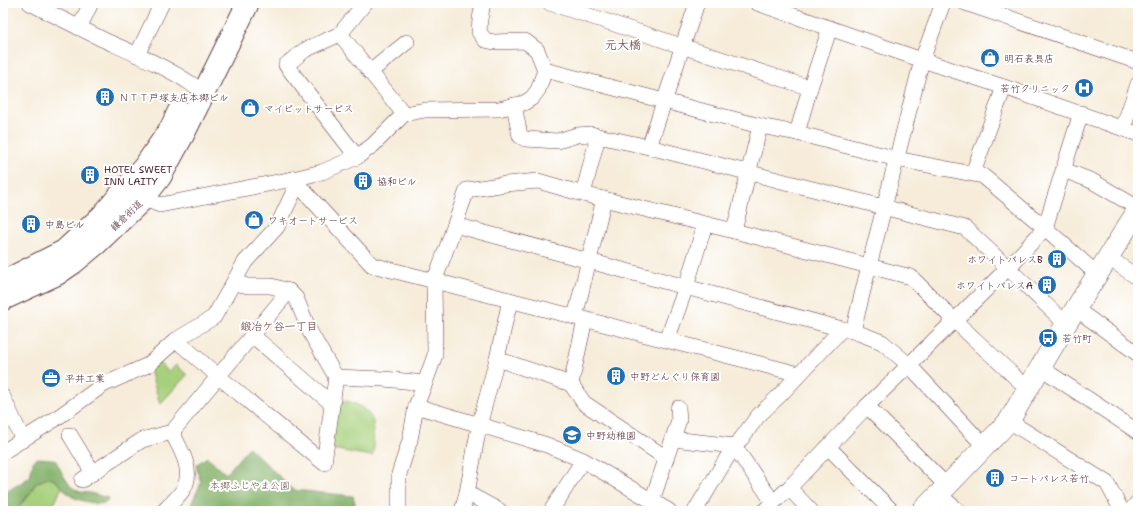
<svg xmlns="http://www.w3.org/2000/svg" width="1141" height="514" viewBox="0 0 1141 514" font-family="'Shantell Sans','Klee One',sans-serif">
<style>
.green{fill:#a7d07c;stroke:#787854}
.forest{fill:#85b26c;stroke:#68684c}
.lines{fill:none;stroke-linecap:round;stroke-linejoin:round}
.street-casing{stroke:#643e45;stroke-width:16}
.secondary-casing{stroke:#643e45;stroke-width:22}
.primary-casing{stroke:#643e45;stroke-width:24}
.street{stroke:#fff;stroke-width:15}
.secondary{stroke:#fff;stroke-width:21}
.primary{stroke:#fff;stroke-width:22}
.labels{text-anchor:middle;stroke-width:4;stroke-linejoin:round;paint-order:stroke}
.poi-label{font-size:10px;fill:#4a1f2b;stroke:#fff;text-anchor:start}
.street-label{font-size:10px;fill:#4a1f2b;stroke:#fff}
.park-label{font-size:10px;fill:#665443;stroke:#fff}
.neighbourhood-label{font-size:11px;font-weight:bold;fill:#815455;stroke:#fff}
.quarter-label{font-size:12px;font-weight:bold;fill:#815455;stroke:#fff}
</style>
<rect width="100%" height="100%" fill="#fff"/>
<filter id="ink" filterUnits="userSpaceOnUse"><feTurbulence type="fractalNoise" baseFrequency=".025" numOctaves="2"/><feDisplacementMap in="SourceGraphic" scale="8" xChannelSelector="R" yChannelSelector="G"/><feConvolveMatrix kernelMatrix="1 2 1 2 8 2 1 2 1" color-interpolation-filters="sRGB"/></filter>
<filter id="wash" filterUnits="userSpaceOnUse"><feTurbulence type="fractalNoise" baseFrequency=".012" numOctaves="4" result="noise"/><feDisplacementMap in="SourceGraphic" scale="16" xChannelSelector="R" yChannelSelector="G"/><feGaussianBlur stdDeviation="0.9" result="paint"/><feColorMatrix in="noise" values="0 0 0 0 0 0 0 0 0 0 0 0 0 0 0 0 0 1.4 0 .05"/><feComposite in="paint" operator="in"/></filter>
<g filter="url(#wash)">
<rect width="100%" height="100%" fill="#f6ecd9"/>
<g class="green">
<polygon points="159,363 169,372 176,365 187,375 160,404 150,370"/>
<path d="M 343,401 C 355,401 369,410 373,422 C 374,426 372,430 373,434 C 374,443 375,446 372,456 L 326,448 L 337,404 Z"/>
<polygon points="50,478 54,480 62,487 51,511 18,511 19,506 29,496 34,485 45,479"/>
</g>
<g class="forest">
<polygon points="249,447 293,490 353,496 357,511 188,511 201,483 196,465 207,457 226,474"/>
<path d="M 39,458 L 52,459 L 56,461 L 63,475 L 71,487 L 80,492 L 90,493 L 108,498 L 108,500 C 107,501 105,503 103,503 C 97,505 75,500 70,495 C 64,491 59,481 51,478 C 46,477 39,482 34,485 C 32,496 20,500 18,511 L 3,511 L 3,494 L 30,477 L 33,462 L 35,459 Z"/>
</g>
</g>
<g filter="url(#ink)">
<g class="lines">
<defs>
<g id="street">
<path d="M 30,3 C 54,15 78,27 102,39 C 133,53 165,66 193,85"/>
<polyline points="550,3 810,88"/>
<polyline points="757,3 922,60 1004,87 1138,134"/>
<polyline points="965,3 1138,62"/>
<polyline points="79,28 91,3"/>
<polyline points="340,34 404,114"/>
<polyline points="137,55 162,3"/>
<polyline points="545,70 760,126 797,133 897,159 983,176 1045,228 1097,274"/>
<polyline points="370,72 407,42"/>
<polyline points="514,105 520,136 525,139 558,141 577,135 591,134 598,136"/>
<polyline points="1123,128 1138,84"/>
<polyline points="797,133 810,88 830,28"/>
<polyline points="649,147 697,3"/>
<polyline points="357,157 286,65 305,50 340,34 365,3"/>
<polyline points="1064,170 1092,181 1138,208"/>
<polyline points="973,173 1004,87"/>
<polyline points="293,179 372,265 799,374"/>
<polyline points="583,194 598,136 649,147 965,228 1008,268 1066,324"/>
<polyline points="135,195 160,205 293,179 322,172 357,157 373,145 404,114 425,110 499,109 524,103 532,98 538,90 545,70 537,50 525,41 494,42 485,40 479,32 480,19 483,3"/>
<polyline points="455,225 842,329 853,331 882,342 909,365 985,447"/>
<polyline points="734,231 760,126"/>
<polyline points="1108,257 1138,278"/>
<polyline points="1076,309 1138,354"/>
<polyline points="575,317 604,199"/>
<polyline points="853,331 869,266 922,60 943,3"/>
<polyline points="252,335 332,404"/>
<polyline points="176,340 218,376 324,463 336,377 310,332 296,298 289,291 271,286 248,286 234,283"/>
<polyline points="667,340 686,287 705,224"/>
<polyline points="497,359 571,384 584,403 666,458"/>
<polyline points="1041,368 1138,432"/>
<polyline points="336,377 384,379 425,383"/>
<polyline points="571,384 585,319"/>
<polyline points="3,397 23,440"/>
<polyline points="416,406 547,445 583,460 652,501 669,511"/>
<polyline points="867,406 947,486"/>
<polyline points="1009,421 1107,483 1122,511"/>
<polyline points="70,435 93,473"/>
<polyline points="673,439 734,446 773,502"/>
<polyline points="828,447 892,511"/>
<polyline points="3,452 54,420 103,385 148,365 176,340 214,317 245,262 277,227 295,189 293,179"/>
<polyline points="82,480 142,440 172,432 289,291"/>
<polyline points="789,488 811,511"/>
<polyline points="467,493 500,511"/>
<polyline points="939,495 959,511"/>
<polyline points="652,501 679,420 678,408"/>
<path d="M 164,511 C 170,504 180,496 184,488 C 194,469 180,449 172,432"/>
<polyline points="399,511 399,474 410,440 416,406 425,383 435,355 434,282 447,247 467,190 506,184 538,181 583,194 734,231 911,277 955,321 1028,389"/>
<polyline points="462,511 467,493 479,426 497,359 510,300"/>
<polyline points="551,511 583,460"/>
<polyline points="695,511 734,446 741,439 758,416 779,396 842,329"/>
<polyline points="764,511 789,488 867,406 1008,268 1045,228 1081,113"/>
<polyline points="1130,511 1138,502"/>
</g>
<polyline id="secondary" points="922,511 947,486 1009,421 1066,324 1138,210"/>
<g id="primary">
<polyline points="3,282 64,251 102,216 145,166 171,128 179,111"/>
<polyline points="3,299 57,274 73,263 96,244 143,199 160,177 185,131 248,3"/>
</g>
</defs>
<use href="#street" class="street-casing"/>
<use href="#secondary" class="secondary-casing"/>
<use href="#primary" class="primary-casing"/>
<use href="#street" class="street"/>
<use href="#secondary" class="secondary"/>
<use href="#primary" class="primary"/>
</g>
</g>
<defs>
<symbol id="shop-disc" viewBox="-11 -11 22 22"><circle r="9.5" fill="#1f6fb2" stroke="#fff"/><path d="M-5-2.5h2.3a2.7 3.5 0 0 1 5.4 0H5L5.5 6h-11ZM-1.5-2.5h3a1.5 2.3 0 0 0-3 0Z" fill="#fff"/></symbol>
<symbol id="hospital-disc" viewBox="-11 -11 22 22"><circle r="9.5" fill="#1f6fb2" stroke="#fff"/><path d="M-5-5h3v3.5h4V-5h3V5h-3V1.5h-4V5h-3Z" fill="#fff"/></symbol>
<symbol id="building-disc" viewBox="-11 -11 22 22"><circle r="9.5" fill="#1f6fb2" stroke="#fff"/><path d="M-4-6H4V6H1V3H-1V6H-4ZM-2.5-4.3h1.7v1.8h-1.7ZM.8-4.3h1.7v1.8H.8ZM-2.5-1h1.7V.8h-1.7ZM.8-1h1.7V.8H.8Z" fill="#fff"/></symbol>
<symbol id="bus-disc" viewBox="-11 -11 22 22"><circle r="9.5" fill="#1f6fb2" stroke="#fff"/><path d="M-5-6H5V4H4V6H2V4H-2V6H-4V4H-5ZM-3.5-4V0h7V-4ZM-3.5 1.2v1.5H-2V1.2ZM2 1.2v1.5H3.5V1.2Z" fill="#fff"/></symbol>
<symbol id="office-disc" viewBox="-11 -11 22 22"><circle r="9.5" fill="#1f6fb2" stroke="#fff"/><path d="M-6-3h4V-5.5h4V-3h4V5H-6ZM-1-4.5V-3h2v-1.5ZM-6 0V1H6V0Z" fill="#fff"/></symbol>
<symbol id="school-disc" viewBox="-11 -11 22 22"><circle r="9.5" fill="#1f6fb2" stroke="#fff"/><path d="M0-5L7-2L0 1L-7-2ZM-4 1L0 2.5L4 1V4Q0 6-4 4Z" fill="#fff"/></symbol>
</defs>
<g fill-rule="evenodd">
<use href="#shop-disc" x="979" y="47" width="22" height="22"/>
<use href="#hospital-disc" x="1073" y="77" width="22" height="22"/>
<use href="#building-disc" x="94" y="86" width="22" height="22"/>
<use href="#shop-disc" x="239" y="97" width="22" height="22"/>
<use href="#building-disc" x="79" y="164" width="22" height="22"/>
<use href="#building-disc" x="352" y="170" width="22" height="22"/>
<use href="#shop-disc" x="243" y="209" width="22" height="22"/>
<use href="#building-disc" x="20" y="213" width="22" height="22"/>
<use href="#building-disc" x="1046" y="248" width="22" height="22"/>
<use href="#building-disc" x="1036" y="274" width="22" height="22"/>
<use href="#bus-disc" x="1037" y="327" width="22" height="22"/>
<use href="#building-disc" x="605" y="365" width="22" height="22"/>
<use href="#office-disc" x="40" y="367" width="22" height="22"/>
<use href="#school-disc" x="561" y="424" width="22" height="22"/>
<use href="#building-disc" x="984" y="467" width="22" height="22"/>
</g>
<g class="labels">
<g class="poi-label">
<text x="1004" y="62">明石表具店</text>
<text x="1070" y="92" text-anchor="end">若竹クリニック</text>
<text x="119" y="101">ＮＴＴ戸塚支店本郷ビル</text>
<text x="264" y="112">マイピットサービス</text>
<text x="104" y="173">HOTEL SWEET<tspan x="104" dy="12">INN LAITY</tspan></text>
<text x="377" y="185">協和ビル</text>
<text x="268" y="224">ワキオートサービス</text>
<text x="45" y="228">中島ビル</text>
<text x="1043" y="263" text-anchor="end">ホワイトパレスB</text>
<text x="1033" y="289" text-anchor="end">ホワイトパレスA</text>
<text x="1062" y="342">若竹町</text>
<text x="630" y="380">中野どんぐり保育園</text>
<text x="65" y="382">平井工業</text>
<text x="586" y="439">中野幼稚園</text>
<text x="1009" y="482">コートパレス若竹</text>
</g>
<g class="street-label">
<text transform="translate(126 215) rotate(-44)" y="4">鎌倉街道</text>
</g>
<g class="park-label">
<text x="250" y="489">本郷ふじやま公園</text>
</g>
<g class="neighbourhood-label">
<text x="279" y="330">鍛冶ケ谷一丁目</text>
</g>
<g class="quarter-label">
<text x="623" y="49">元大橋</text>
</g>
</g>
<rect width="1141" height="514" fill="none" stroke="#fff" stroke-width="16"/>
</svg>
